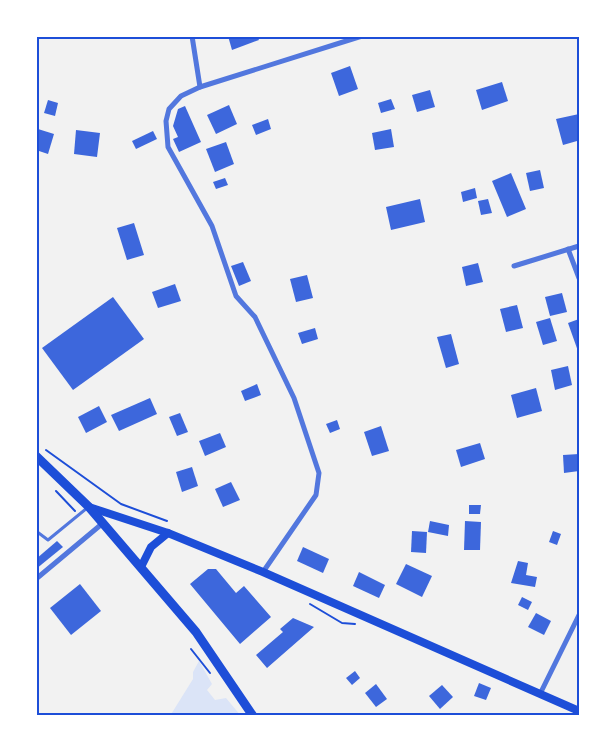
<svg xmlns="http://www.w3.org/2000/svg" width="615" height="752" viewBox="0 0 615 752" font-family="Inter,sans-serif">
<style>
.green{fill:#dbe4f7}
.building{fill:#3d67dc}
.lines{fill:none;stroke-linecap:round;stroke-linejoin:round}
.path{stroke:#1d4ed8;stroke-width:2}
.service{stroke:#5277de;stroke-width:3}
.minor{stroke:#5277de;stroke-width:5}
.secondary{stroke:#1d4ed8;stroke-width:8}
.primary{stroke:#1d4ed8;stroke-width:9}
.neatline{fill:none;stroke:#1d4ed8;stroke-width:2}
</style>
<rect width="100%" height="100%" fill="#f2f2f2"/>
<polygon class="green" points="199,661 212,684 207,690 215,700 226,698 241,716 170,716 193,679 193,672"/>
<g class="building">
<polygon points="228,36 257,36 259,40 232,50"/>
<polygon points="350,66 358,89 339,96 331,73"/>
<polygon points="502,82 508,101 482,110 476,90"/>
<polygon points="430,90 435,107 417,112 412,95"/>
<polygon points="391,99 395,109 381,113 378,103"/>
<polygon points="48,100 58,103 55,116 44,113"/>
<polygon points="229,105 237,124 216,134 207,115"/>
<polygon points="185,106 201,142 179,152 173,139 178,137 173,126 178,109"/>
<polygon points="579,114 579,147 577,141 563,145 556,119"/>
<polygon points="268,119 271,129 256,135 252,125"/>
<polygon points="38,129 54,134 48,154 36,150"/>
<polygon points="391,129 394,147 375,150 372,133"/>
<polygon points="76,130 100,133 97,157 74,154"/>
<polygon points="153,131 157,139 136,149 132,141"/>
<polygon points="226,142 234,164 215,172 206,149"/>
<polygon points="540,170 544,188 530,191 526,173"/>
<polygon points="511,173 526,209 507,217 492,181"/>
<polygon points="225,178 228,185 216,189 213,182"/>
<polygon points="475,188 477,198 463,202 461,192"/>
<polygon points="420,199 425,222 391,230 386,207"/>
<polygon points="488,199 492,213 481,215 478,201"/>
<polygon points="134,223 144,255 127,260 117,228"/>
<polygon points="243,262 251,281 239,286 231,266"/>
<polygon points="478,263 483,282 466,286 462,267"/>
<polygon points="307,275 313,298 296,302 290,279"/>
<polygon points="175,284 181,301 158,308 152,292"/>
<polygon points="562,293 567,312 550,316 545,297"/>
<polygon points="113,297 144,339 73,390 42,348"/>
<polygon points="517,305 523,328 506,332 500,309"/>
<polygon points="550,318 557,341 543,345 536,322"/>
<polygon points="579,319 579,354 568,323"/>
<polygon points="315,328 318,339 302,344 298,333"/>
<polygon points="451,334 459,364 446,368 437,337"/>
<polygon points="568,366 572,385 555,390 551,370"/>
<polygon points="257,384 261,395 245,401 241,391"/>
<polygon points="536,388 542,411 517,418 511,395"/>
<polygon points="150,398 157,414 119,431 111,415"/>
<polygon points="99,406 107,422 86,433 78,417"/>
<polygon points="180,413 188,432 177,436 169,417"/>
<polygon points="337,420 340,429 330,433 326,424"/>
<polygon points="381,426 389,451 372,456 364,432"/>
<polygon points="220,433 226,447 205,456 199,441"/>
<polygon points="480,443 485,459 461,467 456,450"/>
<polygon points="579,454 579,471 564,473 563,455"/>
<polygon points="192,467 198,486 182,492 176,472"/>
<polygon points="231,482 240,500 223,507 215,489"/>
<polygon points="469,505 481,505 480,514 469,514"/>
<polygon points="430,521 449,525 448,536 428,532"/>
<polygon points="465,521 481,522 480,550 464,550"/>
<polygon points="412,531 427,532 426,553 411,552"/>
<polygon points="553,531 561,534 557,545 549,542"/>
<polygon points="57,541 63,547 36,569 36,559"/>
<polygon points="303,547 329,559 323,573 297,561"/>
<polygon points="518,561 528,563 526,575 537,577 535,587 511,583"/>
<polygon points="406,564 432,576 422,597 396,584"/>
<polygon points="208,569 216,569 236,593 244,586 271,617 240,644 190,584"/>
<polygon points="359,572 385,585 379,598 353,586"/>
<polygon points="80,584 101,611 71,635 50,608"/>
<polygon points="522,597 532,602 528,610 518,605"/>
<polygon points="536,613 551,621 544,635 528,627"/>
<polygon points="293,618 314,627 267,668 256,655 283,632 280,629"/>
<polygon points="355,671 360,678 352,685 346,678"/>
<polygon points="479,683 491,688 486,700 474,696"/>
<polygon points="376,684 387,699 376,707 365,693"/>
<polygon points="442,685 453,697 440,709 429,696"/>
</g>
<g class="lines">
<g class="path">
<polyline points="46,450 121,504 167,521"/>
<polyline points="56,491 75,511"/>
<polyline points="310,604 342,623 355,624"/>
<polyline points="191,649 210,673"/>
</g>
<polyline class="service" points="36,531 48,540 87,508"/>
<g class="minor">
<polyline points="192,36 200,87 362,36"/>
<polyline points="200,87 181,96 169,109 166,121 168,147 212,226 236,296 255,317 294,398 319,473 316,495 263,572"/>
<polyline points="568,249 579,278"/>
<polyline points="514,266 579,246"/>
<polyline points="36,579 103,523"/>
<polyline points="540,694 579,615"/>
</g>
<g class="secondary">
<polyline points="89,507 168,533 263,572 579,711"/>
<polyline points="141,567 151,547 168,533"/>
</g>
<polyline class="primary" points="36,456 89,507 196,632 253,716"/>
</g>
<rect width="615" height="752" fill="none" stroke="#ffffff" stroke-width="75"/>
<rect x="38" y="38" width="540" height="676" class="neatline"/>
</svg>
